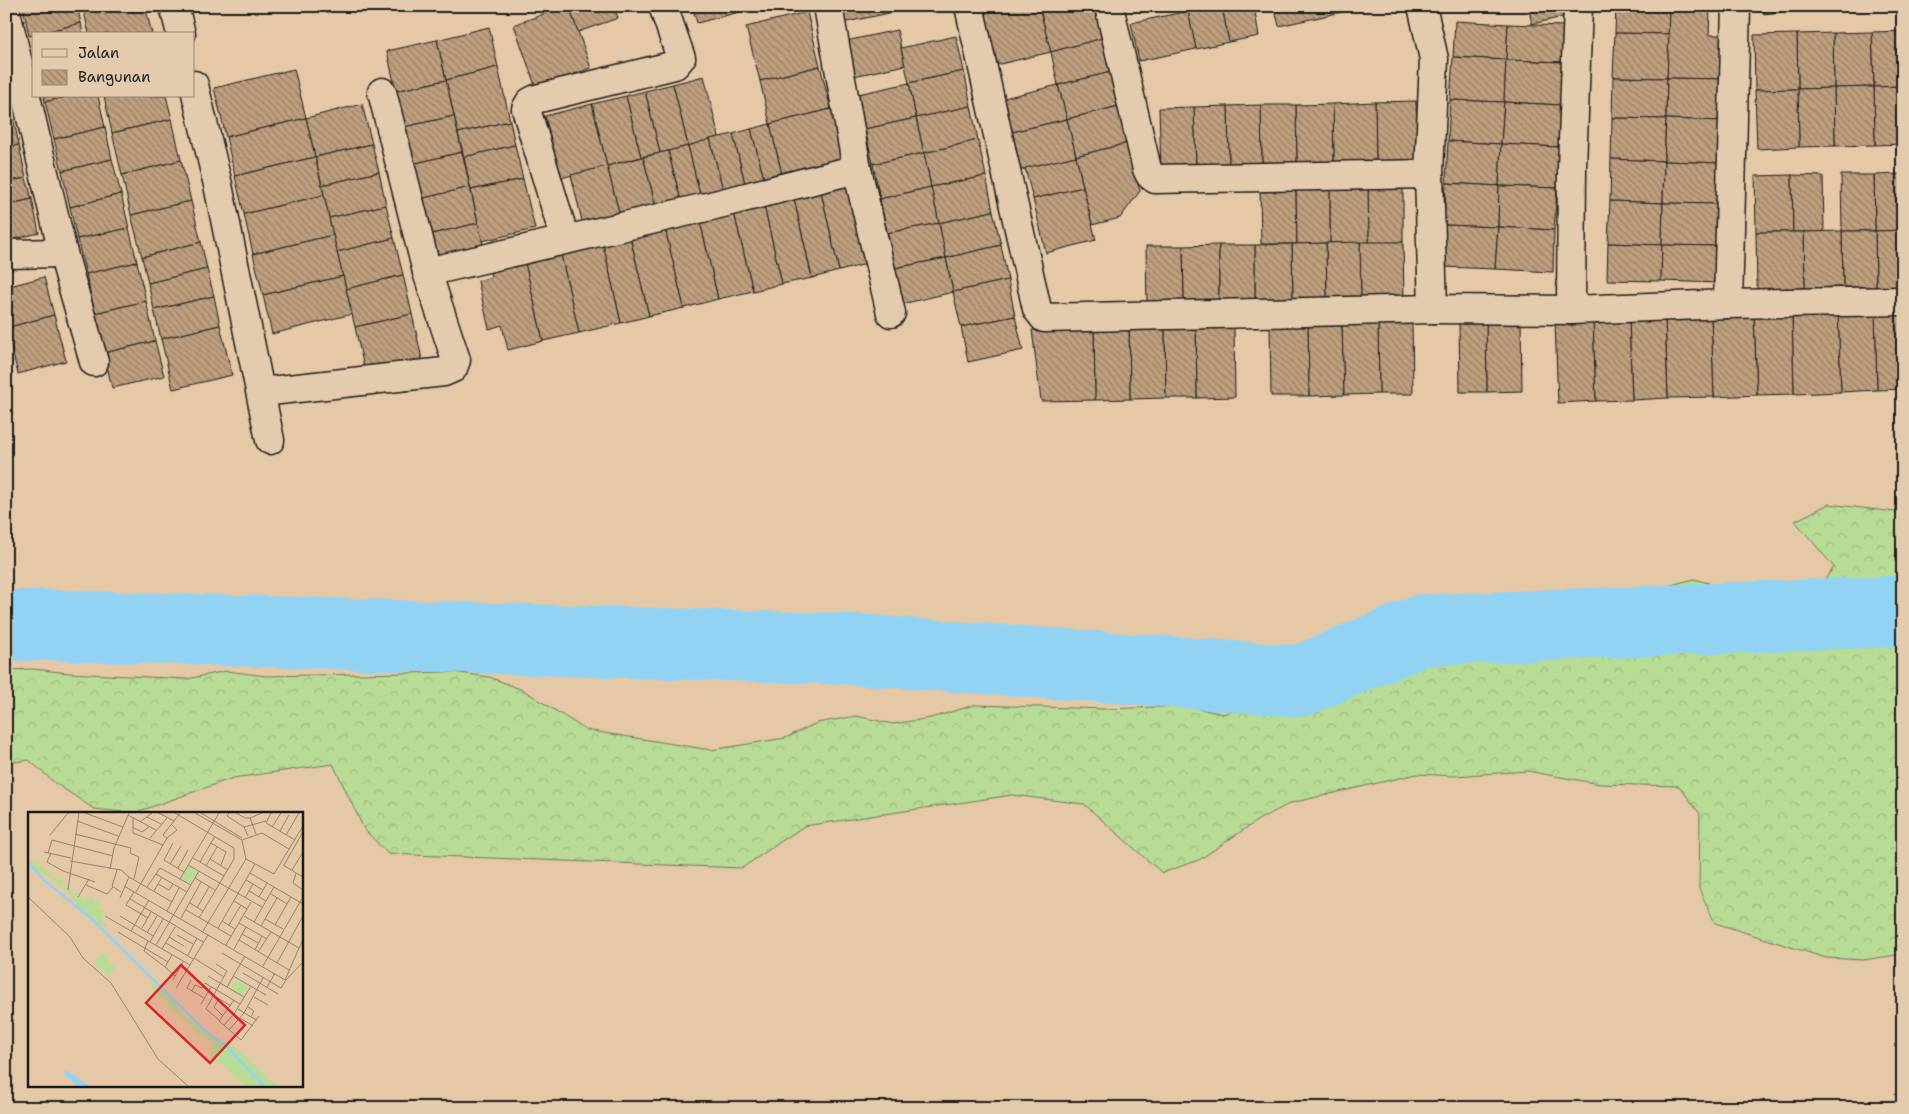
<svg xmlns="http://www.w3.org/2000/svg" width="1909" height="1114" viewBox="0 0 1909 1114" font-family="'Shantell Sans',sans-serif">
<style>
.forest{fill:url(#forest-crowns);stroke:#6a7c58}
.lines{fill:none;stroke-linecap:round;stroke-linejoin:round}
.river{stroke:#92d3f3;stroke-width:71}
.building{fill:url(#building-back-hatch);stroke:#1c1c1c}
.street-casing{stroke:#1c1c1c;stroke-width:31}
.street{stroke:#e5cbad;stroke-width:28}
.inset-river{fill:none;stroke:#92d3f3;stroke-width:2.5}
.inset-road{fill:none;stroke:#95836f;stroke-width:1}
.view{fill:#d62828;fill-opacity:0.15;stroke:#d62828;stroke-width:2.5}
.inset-edge{fill:none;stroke:#1c1c1c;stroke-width:2.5}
</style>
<defs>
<pattern id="forest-crowns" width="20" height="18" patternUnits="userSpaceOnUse" patternTransform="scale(1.25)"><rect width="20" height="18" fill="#b8db95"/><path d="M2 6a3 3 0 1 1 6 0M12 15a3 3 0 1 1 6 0" fill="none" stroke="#9ebb80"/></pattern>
<pattern id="building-back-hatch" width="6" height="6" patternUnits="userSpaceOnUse" patternTransform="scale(1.25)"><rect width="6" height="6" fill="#be9f7e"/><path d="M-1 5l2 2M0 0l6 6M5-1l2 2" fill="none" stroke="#9a8166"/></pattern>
</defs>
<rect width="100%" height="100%" fill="#e5c8a6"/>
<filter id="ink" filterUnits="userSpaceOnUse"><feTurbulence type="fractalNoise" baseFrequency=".02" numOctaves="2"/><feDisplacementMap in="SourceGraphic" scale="10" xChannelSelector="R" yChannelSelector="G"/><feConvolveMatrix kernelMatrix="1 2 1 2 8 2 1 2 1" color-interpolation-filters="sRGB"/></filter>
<g filter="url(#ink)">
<polygon class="forest" points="1829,504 1903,513 1903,954 1863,960 1826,958 1715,923 1699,889 1700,814 1679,786 1600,784 1527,771 1454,776 1417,774 1291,803 1258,820 1199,860 1162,873 1084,804 1012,795 804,826 742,868 388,854 364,829 333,764 233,778 134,813 94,809 55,783 29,760 6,763 6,670 33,669 69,673 187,679 226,671 266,676 453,672 489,677 523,690 586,730 711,750 785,738 817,723 856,716 893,724 931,718 974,705 1106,709 1186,706 1223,714 1376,666 1451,655 1487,657 1598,633 1659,588 1694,579 1730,589 1812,597 1834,567 1795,521"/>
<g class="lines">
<polyline class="river" points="6,626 44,625 847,649 1300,681 1422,630 1903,611"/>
</g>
<g class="building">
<polygon points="23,6 77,6 81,23 29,36"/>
<polygon points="105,6 145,6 152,34 89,34 84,11"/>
<polygon points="565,6 569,6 591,68 536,88 514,25"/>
<polygon points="569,6 614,6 618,18 578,32"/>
<polygon points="692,6 750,6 751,9 697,23"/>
<polygon points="839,6 893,6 894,12 842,23"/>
<polygon points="995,6 1039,6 1051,52 996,65 982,9"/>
<polygon points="1039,6 1095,6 1103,38 1051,52"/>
<polygon points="1211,6 1222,6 1229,42 1196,49 1188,11"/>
<polygon points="1222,6 1254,6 1259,36 1229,42"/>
<polygon points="1274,6 1356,6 1356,9 1279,26"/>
<polygon points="1528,6 1560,6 1563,17 1532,24"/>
<polygon points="1616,6 1669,6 1669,34 1615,33"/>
<polygon points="1763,6 1803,6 1803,9 1764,14"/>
<polygon points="1669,8 1710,9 1709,35 1726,35 1724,79 1667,78"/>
<polygon points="1188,11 1196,49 1139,61 1131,23"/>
<polygon points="807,12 820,66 760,81 746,27"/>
<polygon points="1455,21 1508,24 1506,60 1453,57"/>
<polygon points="81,23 83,34 38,34"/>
<polygon points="1508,24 1565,26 1563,62 1506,60"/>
<polygon points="489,27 498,67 446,80 437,40"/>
<polygon points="897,30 905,65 854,76 846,41"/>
<polygon points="1903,31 1903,86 1874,87 1872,32"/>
<polygon points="1872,32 1874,87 1834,88 1833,33"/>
<polygon points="1615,33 1669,34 1667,78 1613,77"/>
<polygon points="1833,33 1834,88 1798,89 1797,34"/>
<polygon points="1797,34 1798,89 1755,90 1754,35"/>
<polygon points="956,36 964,71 909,83 901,48"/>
<polygon points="1103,38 1111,72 1058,85 1051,52"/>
<polygon points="437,40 446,80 396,91 387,51"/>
<polygon points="1453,57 1506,60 1504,102 1450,100"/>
<polygon points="1506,60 1563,62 1561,105 1504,102"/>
<polygon points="820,66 831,109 770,124 760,81"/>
<polygon points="498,67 510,121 458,133 446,80"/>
<polygon points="294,69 306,118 226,137 214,88"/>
<polygon points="964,71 971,106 916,118 909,83"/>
<polygon points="1111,72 1119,106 1067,119 1058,85"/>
<polygon points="704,76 719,137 688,146 673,84"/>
<polygon points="1613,77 1667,78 1666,119 1612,118"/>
<polygon points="1667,78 1724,79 1723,121 1666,119"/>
<polygon points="446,80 454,116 404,127 396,91"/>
<polygon points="909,83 916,118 865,129 858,94"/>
<polygon points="673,84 688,146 660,153 645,91"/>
<polygon points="1058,85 1067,119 1012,132 1004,98"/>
<polygon points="1903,86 1903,144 1875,145 1874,87"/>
<polygon points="1874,87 1875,145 1835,146 1834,88"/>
<polygon points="1834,88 1835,146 1799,147 1798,89"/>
<polygon points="1798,89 1799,147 1757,149 1755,90"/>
<polygon points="645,91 660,153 641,157 626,96"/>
<polygon points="44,96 70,96 45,102"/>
<polygon points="70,96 98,96 105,127 54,139 45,102"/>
<polygon points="104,96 166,96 172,119 112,133"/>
<polygon points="626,96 641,157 607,166 592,104"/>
<polygon points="1450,100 1504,102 1501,144 1448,141"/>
<polygon points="1416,101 1418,163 1376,164 1375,102"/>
<polygon points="1375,102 1376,164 1334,165 1333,104"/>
<polygon points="1504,102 1561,105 1559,147 1501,144"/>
<polygon points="362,104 372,144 315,157 306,118"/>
<polygon points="592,104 607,166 561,178 545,116"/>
<polygon points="1333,104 1334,165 1297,166 1296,105"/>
<polygon points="1261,105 1296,105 1297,166 1262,166"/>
<polygon points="1261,105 1262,166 1229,168 1228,106"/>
<polygon points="971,106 978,140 924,153 916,118"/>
<polygon points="1119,106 1128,143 1076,156 1067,119"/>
<polygon points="1228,106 1229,168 1196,168 1194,107"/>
<polygon points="11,107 19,145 6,148 6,108"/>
<polygon points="1194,107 1196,168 1161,169 1159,108"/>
<polygon points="831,109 844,164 783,179 770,124"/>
<polygon points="454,116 462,152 412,164 404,127"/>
<polygon points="306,118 315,157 235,176 226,137"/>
<polygon points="916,118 924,153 873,164 865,129"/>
<polygon points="1612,118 1666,119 1664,161 1611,159"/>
<polygon points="172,119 181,160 122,175 112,133"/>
<polygon points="1067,119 1076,156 1021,170 1012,132"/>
<polygon points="1666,119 1723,121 1722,163 1664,161"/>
<polygon points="510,121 515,145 464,157 458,133"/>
<polygon points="770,124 783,179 765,183 751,129"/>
<polygon points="105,127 112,159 62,171 54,139"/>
<polygon points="751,129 765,183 746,188 733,134"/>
<polygon points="733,134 746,188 724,194 710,139"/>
<polygon points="710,139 724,194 701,199 688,146"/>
<polygon points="978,140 986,176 931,187 924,153"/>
<polygon points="1448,141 1501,144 1499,186 1446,183"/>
<polygon points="1128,143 1140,191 1120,218 1092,225 1076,156"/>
<polygon points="372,144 379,172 322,185 315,157"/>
<polygon points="1501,144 1559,147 1557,188 1499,186"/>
<polygon points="19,145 26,178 6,182 6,148"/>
<polygon points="515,145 523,179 471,190 464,157"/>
<polygon points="688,146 701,199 682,205 668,151"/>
<polygon points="668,151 682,205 657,211 643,157"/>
<polygon points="462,152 470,187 420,199 412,164"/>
<polygon points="924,153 931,187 880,199 873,164"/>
<polygon points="1076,156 1083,187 1033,199 1025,168"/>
<polygon points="315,157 324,195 244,214 235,176"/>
<polygon points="643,157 657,211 621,220 607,166"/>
<polygon points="112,159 121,194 70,207 62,171"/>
<polygon points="1611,159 1664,161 1663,203 1610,201"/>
<polygon points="181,160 191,201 131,215 122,175"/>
<polygon points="1664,161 1722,163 1721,204 1663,203"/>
<polygon points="607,166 621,220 584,229 571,175"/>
<polygon points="379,172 386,205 329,218 322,185"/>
<polygon points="1903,174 1903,230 1875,231 1874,175"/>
<polygon points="1792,175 1793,232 1756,232 1755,176"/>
<polygon points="1792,175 1823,176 1824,232 1793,232"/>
<polygon points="1841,175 1874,175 1875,231 1842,231"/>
<polygon points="986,176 993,211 939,223 931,187"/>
<polygon points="26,178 32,199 6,205 6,182"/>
<polygon points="523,179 535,229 482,241 471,190"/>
<polygon points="1446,183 1499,186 1498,227 1444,225"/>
<polygon points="848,186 866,264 839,271 821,192"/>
<polygon points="1499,186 1557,188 1554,230 1498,227"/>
<polygon points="470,187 478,223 428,235 420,199"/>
<polygon points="931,187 939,223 887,233 880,199"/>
<polygon points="1083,187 1096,240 1046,253 1033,199"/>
<polygon points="1368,188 1403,188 1403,242 1369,243"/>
<polygon points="1368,188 1369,243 1330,243 1330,189"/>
<polygon points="1296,189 1297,244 1261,244 1260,190"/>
<polygon points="1296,189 1330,189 1330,243 1297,244"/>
<polygon points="821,192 839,271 812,278 794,199"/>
<polygon points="121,194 129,228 77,239 70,207"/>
<polygon points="324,195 333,235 253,254 244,214"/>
<polygon points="32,199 39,233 6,241 6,205"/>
<polygon points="794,199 812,278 782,284 764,206"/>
<polygon points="191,201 201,242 142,257 131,215"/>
<polygon points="1610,201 1663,203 1662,245 1608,243"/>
<polygon points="1663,203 1721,204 1719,246 1662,245"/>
<polygon points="386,205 394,238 337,252 329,218"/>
<polygon points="764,206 782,284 753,291 734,213"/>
<polygon points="993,211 1001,245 946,258 939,223"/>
<polygon points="734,213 753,291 718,299 700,221"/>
<polygon points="700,221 718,299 684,308 665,229"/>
<polygon points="478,223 484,249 434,260 428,235"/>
<polygon points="939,223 946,258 895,268 887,233"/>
<polygon points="1444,225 1498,227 1495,269 1442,267"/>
<polygon points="1498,227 1554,230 1553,272 1495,269"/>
<polygon points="129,228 137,262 86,274 77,239"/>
<polygon points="665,229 684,308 649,316 630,237"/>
<polygon points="1903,230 1903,286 1876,287 1875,231"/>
<polygon points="1842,231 1875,231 1876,287 1843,287"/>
<polygon points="1842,231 1843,287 1805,288 1804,232"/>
<polygon points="1756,232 1804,232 1805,288 1757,289"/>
<polygon points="333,235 343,276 263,295 253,254"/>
<polygon points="630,237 649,316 621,323 603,244"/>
<polygon points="394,238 403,275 346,289 337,252"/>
<polygon points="201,242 207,269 148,283 142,257"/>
<polygon points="1360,242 1403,242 1404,301 1361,302"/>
<polygon points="1360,242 1361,302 1327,302 1326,243"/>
<polygon points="1326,243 1327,302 1293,303 1292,244"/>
<polygon points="1608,243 1662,245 1661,281 1607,280"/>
<polygon points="603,244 621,323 579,333 561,255"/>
<polygon points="1292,244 1293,303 1255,304 1255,245"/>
<polygon points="1001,245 1008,280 953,292 946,258"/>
<polygon points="1219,245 1219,305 1184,305 1183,246"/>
<polygon points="1219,245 1255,245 1255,304 1219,305"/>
<polygon points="1662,245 1719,246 1718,283 1661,281"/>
<polygon points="1146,246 1183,246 1184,305 1147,306"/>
<polygon points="561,255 579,333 543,341 525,263"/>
<polygon points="946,258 953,292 902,304 895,268"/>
<polygon points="137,262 146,301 95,313 86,274"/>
<polygon points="525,263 543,341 508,350 502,325 489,329 478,281 491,277 490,271"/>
<polygon points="207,269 214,296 154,310 148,283"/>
<polygon points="403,275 412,314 355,327 346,289"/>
<polygon points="343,276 352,314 272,334 263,295"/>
<polygon points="44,277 54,315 6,328 6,287"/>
<polygon points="1008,280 1015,316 961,327 953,292"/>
<polygon points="214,296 220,325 161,339 154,310"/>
<polygon points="146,301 155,341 104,353 95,313"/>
<polygon points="1903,310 1903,389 1877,390 1875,311"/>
<polygon points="1875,311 1877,390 1841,392 1838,312"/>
<polygon points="1838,312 1841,392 1794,394 1792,315"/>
<polygon points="412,314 422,359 365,372 355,327"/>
<polygon points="54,315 66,361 18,374 6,328"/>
<polygon points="1792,315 1794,394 1757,395 1754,316"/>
<polygon points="1015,316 1023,350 968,362 961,327"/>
<polygon points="1754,316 1757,395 1714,397 1711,317"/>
<polygon points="1711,317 1714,397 1668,398 1665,319"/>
<polygon points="1521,319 1522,391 1487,392 1486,320"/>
<polygon points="1665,319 1668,398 1632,400 1629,320"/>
<polygon points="1486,320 1487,392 1460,392 1459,321"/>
<polygon points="1629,320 1632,400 1596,401 1593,322"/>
<polygon points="1412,322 1413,394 1379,394 1378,323"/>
<polygon points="1593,322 1596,401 1558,403 1555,323"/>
<polygon points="1342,323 1344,395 1309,396 1308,324"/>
<polygon points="1342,323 1378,323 1379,394 1344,395"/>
<polygon points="1308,324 1309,396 1271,396 1270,325"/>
<polygon points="220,325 232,375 173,389 161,339"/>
<polygon points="1234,326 1235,397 1197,398 1196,327"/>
<polygon points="1165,327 1166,398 1130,399 1129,328"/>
<polygon points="1165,327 1196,327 1197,398 1166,398"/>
<polygon points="1129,328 1130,399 1095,400 1094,329"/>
<polygon points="1094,329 1095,400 1041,401 1032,330"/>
<polygon points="155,341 164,376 112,388 104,353"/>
</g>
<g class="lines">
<defs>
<g id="street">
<polyline points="174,6 181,34"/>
<polyline points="828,6 857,169 891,313"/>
<polyline points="969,6 1037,309 1044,318 1433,309"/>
<polyline points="1109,6 1147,169 1150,175 1155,179 1429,174"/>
<polyline points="1422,6 1434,59 1429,174 1433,309 1571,310 1728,304 1903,301"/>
<polyline points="6,12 63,253 94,362"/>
<polyline points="194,85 218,185 270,440"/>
<polyline points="382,92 427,272 711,206 857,169"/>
<polyline points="565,239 526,109 530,102 536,99 675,65 681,58 663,6"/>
<polyline points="6,254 63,253"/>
<polyline points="1728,304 1736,6"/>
<polyline points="1571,310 1572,167 1578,6"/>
<polyline points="261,392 444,372 453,368 456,360 427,272"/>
</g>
</defs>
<use href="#street" class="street-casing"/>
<use href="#street" class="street"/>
</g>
</g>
<g transform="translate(28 812)">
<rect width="275" height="275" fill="#e5c8a6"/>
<path d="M 160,54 L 169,59 L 162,71 L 153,66 Z" fill="#b8db95"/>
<path d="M 0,46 L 7,51 L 14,48 L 12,53 L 27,66 L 36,66 L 32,70 L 41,75 L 44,81 L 51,81 L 55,88 L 64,84 L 66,90 L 73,88 L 71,97 L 77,100 L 74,107 L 80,114 L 77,115 L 53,99 L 44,84 L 21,64 L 10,60 ZM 75,141 L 81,147 L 80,151 L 88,155 L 81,164 L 65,151 ZM 125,171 L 147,190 L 153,201 L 195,230 L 199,228 L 249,274 L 218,274 L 184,243 L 182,238 L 185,232 L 180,227 L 165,219 L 162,212 L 139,194 L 140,189 L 132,185 L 123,174 Z" fill="#b8db95"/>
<path d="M204 175a7 7 0 1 1 14 0a7 7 0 1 1-14 0Z" fill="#b8db95"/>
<path d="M 38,258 L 62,274 L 49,274 L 36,262 Z" fill="#92d3f3"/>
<path class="inset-river" d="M 0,50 L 16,68 L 65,108 L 175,217 L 198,234 L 236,274"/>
<path class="inset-road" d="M 57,1 L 95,15M 131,1 L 146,9 L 152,1M 147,1 L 206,36 L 206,47 L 171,106M 167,1 L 214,28M 173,1 L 214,26M 201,1 L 199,4 L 216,15 L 220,24M 208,1 L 217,6 L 222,6M 243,1 L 238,11 L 267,28M 100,3 L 128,18M 105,5 L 105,21 L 135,33M 119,5 L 133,12M 49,9 L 90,24M 112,10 L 124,1M 104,15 L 114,20 L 121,15M 216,15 L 238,9M 244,15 L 253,1M 252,19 L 261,3M 47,22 L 103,36M 228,22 L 222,6 L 234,1M 22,23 L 40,1M 258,23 L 271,1M 122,26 L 139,6M 139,26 L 135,23 L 146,9M 214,28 L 218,47 L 246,62 L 275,14M 214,28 L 234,21 L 261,37M 145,31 L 136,48 L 156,60M 183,31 L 198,40 L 193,53M 103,36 L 102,41 L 111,45 L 106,67M 16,40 L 43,46M 20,41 L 24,28 L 85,44M 23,41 L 19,50 L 35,59 L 67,70M 165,46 L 196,64M 182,47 L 200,58M 42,49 L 93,58 L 101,65M 172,50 L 187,24M 142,52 L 153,34M 160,53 L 234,95M 255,53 L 275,65M 256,53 L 275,20M 178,54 L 189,35M 150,56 L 160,38M 82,57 L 86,36 L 101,1M 89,58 L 84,74 L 93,80M 264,58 L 275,40M 222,61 L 275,92M 268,61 L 265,71 L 275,78M 128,62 L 159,80M 167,66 L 187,78M 152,67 L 191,1M 218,68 L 235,78M 130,72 L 141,78 L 145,72M 58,73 L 79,82 L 85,75M 96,74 L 257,168M 119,75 L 132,56 L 163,73M 40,78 L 51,1M 126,79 L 134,65M 221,79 L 238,89M 106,80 L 98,93 L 120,106M 108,80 L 139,26 L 149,18 L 144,13M 243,82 L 259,92M 0,85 L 42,125 L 55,146 L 83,171 L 130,247 L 160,274M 50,85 L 61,67M 231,85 L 239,71M 92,86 L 101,65 L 144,90M 217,86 L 225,72M 102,87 L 175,130M 206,89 L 219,97M 162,91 L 175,99M 169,96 L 181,75M 158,98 L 203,124M 139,99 L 151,76M 77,104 L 162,153M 92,104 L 125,124M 216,104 L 271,136M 153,106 L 173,70M 237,107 L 255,117M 194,109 L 207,117M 226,110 L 246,75M 211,111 L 239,127M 201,113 L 213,93M 247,113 L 263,85M 233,114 L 249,86M 114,116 L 123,100M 190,116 L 227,52M 103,119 L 121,88M 175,119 L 218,47M 90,120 L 140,150M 119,121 L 129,104M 214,122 L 230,131M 149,123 L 165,132M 141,125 L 156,134M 211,128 L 261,158M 120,129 L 116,139 L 137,155M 122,130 L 135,107M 138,131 L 165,147M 128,133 L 171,59M 198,133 L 223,90M 134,137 L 147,115M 206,137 L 218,115M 227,138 L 234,124M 230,140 L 243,120M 194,141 L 253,176 L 258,168M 144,143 L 137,155 L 147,164M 160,143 L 169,126M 166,146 L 196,165M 249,151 L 275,104M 188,152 L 199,159 L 178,197 L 191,208M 235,154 L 275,85M 215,161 L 250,182M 180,164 L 216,185M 205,164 L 238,183M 145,168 L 155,150M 163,168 L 159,176 L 176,186M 257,168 L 275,127M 258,168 L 275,150M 199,175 L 217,144M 239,175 L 247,161M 148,176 L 180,123M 164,179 L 167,173 L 174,176 L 177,171 L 212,192M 185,183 L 203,194M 226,185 L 240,193M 191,187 L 186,195 L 195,204M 206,188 L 191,209 L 213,228 L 231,204M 173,192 L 183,175M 220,195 L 226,199 L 223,205 L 229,208M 210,197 L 223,205M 212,206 L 225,214M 196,213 L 206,202 L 223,174M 201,218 L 216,201 L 235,166"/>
<path class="view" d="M 153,153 L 217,213 L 182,251 L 118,191 Z"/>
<rect width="275" height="275" class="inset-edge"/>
</g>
<rect width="1909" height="1114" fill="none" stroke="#e5cbad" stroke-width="25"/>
<rect x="12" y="12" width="1884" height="1089" fill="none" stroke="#1c1c1c" stroke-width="2" filter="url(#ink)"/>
<rect x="32" y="32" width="162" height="65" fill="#e5cbad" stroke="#958573"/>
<rect x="42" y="49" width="25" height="8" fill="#e5cbad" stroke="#958573"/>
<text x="78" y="58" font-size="15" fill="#1c1c1c">Jalan</text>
<rect x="42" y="70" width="25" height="15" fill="url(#building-back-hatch)" stroke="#958573"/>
<text x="78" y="82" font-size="15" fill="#1c1c1c">Bangunan</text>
</svg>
